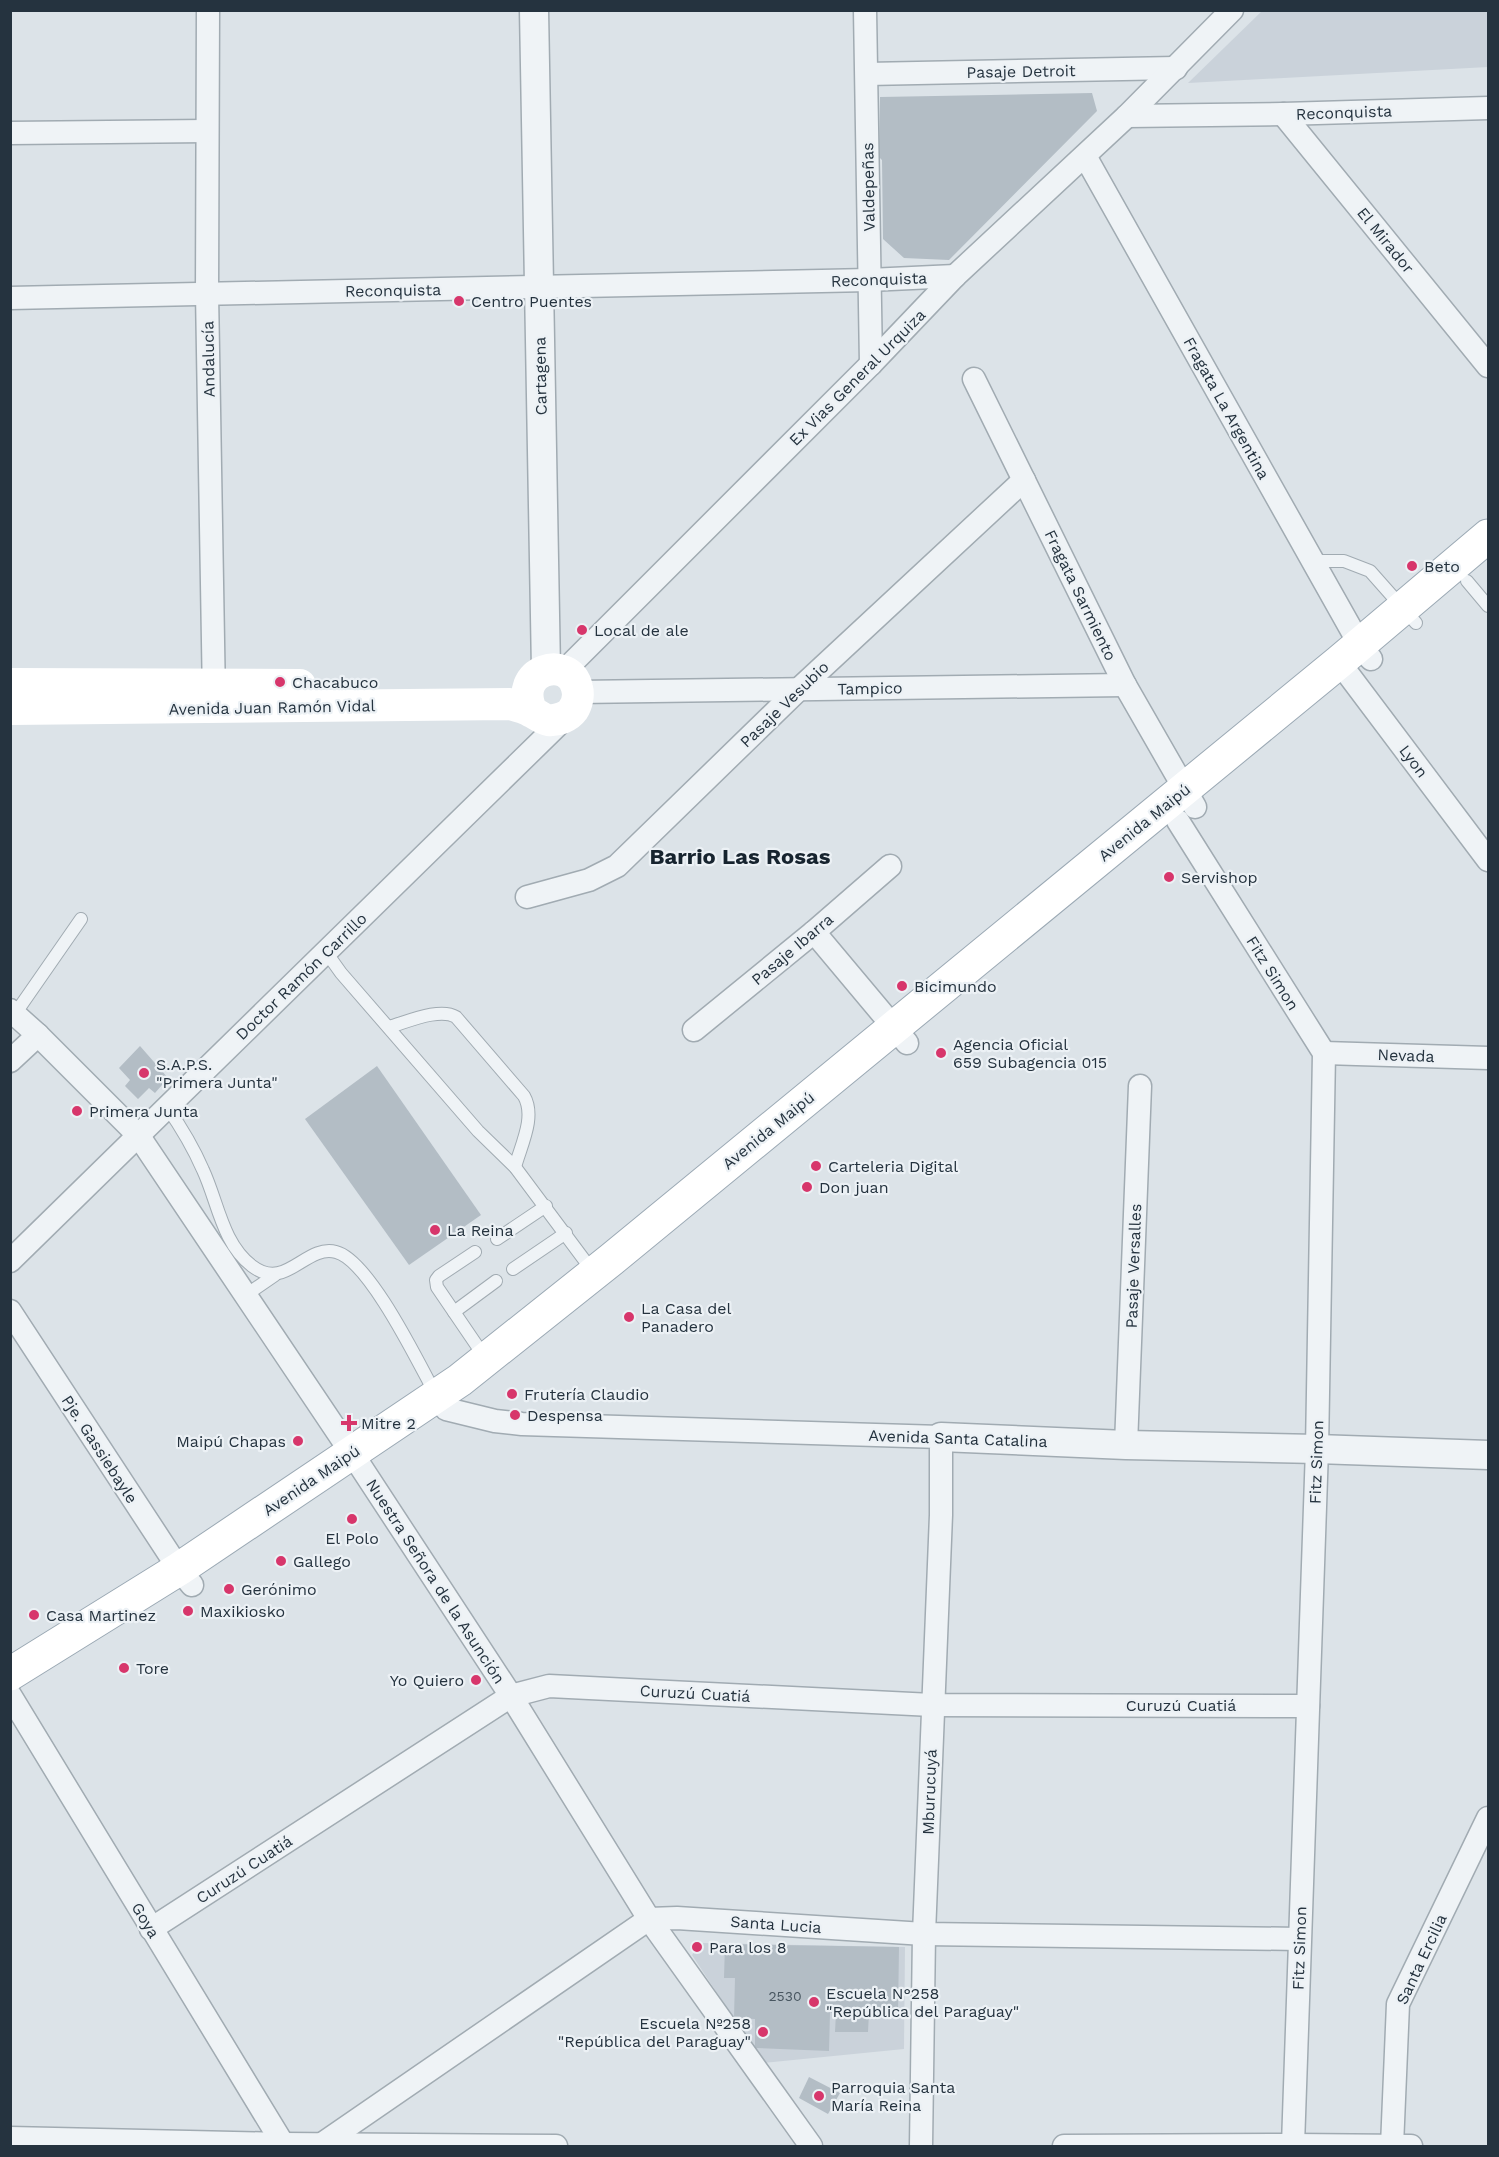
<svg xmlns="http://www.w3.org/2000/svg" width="1499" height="2157" viewBox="0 0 1499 2157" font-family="'Work Sans',sans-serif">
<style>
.built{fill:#cad2da}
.building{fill:#b3bdc5}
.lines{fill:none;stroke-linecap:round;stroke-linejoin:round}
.service-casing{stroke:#a1abb2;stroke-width:14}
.minor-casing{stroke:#a1abb2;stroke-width:25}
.tertiary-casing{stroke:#a1abb2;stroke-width:31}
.primary-casing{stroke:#9ba9b4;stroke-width:35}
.service{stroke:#eff3f6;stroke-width:12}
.minor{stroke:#eff3f6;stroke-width:22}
.tertiary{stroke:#eff3f6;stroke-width:28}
.secondary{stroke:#fff;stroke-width:32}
.primary{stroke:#fff;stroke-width:33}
.poi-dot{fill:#d7366b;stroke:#ecf1f5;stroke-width:2}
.labels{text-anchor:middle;stroke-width:4.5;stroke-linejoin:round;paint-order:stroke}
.number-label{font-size:14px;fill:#485660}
.street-label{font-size:16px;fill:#25333f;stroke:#ecf1f5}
.poi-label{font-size:16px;fill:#25333f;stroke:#ecf1f5;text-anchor:start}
.district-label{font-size:22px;font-weight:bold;fill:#17242f;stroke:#ecf1f5}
</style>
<rect width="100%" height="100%" fill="#dce3e8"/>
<g class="built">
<polygon points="1263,10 1488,11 1488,67 1188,83"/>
<polygon points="701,1943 905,1947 904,2049 763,2063 692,1955"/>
</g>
<g class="building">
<polygon points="1092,93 1097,111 949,260 904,258 883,239 882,160 879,157 880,97"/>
<polygon points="140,1046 168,1078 155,1093 149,1088 138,1099 125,1086 130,1080 119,1068"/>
<polygon points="377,1066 481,1215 409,1265 305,1119"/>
<polygon points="725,1944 899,1947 898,2013 869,2012 868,2032 835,2032 836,2013 830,2013 829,2051 755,2048 755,2019 734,2018 735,1978 724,1978"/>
<polygon points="809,2077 840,2093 828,2114 799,2098"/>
</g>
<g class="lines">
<defs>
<g id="service">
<polyline points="1312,561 1344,561 1370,571 1416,623"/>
<polyline points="1467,581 1488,606"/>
<polyline points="326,952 341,973 478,1131 515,1167 594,1273"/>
<polyline points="15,1014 81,919"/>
<path d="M 389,1027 C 407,1022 440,1007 456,1017 L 524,1096 C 536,1117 521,1145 515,1167"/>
<path d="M 167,1107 C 181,1127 193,1147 203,1170 C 218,1202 222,1243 252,1266 C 286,1292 305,1244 336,1252 C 369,1260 419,1364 436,1395"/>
<polyline points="497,1239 546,1206"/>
<polyline points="475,1252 439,1276 436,1280 437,1287 486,1359"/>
<polyline points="513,1269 566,1233"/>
<polyline points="246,1295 275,1275"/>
<polyline points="454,1312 496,1281"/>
</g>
<g id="minor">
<polyline points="208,10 207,293 214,699"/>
<polyline points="865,10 871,364"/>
<polyline points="867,74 1176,68"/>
<polyline points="1283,114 1488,366"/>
<polyline points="1127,116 1283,114 1488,108"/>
<polyline points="10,133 207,131"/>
<polyline points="1085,156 1360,645 1371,659"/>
<polyline points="10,298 869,280 955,276"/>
<polyline points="974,379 1125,685 1195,807"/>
<polyline points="1339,662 1488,860"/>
<polyline points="564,671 871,364 955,276 1127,116 1232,10"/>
<polyline points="578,692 1125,685"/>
<polyline points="1178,821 1324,1053 1317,1449 1293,2145"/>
<polyline points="527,897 589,880 617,866 799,689 1024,480"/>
<polyline points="814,932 907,1043"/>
<polyline points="10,1010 38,1035 138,1135 361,1467 511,1696 649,1919 811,2146"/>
<polyline points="694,1030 814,932 890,866"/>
<polyline points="1324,1053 1488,1058"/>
<polyline points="10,1061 38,1035"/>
<polyline points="10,1261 567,716"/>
<polyline points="10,1311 179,1569 192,1585"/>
<polyline points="436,1395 446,1409 495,1421 522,1424 941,1437 941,1515 924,1934 921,2146"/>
<polyline points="1126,1445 1140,1086"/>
<polyline points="10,1695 283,2144"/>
<polyline points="151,1929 511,1696 549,1686 932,1705 1308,1706"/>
<polyline points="10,2138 283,2144 556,2146"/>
<polyline points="322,2144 649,1919 677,1918 924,1934 1299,1939"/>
<polyline points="1064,2146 1293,2145 1411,2146"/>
<polyline points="1392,2146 1398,2004 1488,1818"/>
</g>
<g id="tertiary">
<polyline points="534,10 546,670"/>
<polyline points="941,1437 1126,1445 1317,1449 1488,1455"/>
</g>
<polyline id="primary" points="10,1674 179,1569 460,1380 612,1259 1339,662 1488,536"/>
</defs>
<use href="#service" class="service-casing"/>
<use href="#minor" class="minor-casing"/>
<use href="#tertiary" class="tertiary-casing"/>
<use href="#primary" class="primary-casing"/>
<use href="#service" class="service"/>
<use href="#minor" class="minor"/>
<use href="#tertiary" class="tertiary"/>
<g class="secondary">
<polyline points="10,684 300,685"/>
<path d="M 10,709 L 510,704 C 518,706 525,708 532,712 C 538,715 542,719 548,720 C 557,721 568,717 573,710 C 577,704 579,695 577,688 C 570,654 511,669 532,712"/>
</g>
<use href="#primary" class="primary"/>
</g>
<g class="poi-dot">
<circle cx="459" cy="301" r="6"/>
<circle cx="1412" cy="566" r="6"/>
<circle cx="582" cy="630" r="6"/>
<circle cx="280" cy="682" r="6"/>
<circle cx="1169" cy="877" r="6"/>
<circle cx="902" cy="986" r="6"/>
<circle cx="941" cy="1053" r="6"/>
<circle cx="144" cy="1073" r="6"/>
<circle cx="77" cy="1111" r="6"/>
<circle cx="816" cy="1166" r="6"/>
<circle cx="807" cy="1187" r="6"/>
<circle cx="435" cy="1230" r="6"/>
<circle cx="629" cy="1317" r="6"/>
<circle cx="512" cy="1394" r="6"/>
<circle cx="515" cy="1415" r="6"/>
<path d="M346 1414h6v6h6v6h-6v6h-6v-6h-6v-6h6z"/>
<circle cx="298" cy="1441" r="6"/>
<circle cx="352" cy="1519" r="6"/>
<circle cx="281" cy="1561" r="6"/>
<circle cx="229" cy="1589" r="6"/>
<circle cx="188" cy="1611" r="6"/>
<circle cx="34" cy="1615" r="6"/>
<circle cx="124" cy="1668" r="6"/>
<circle cx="476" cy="1680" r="6"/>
<circle cx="697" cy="1947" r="6"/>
<circle cx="814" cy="2002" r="6"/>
<circle cx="763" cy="2032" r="6"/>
<circle cx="819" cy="2096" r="6"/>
</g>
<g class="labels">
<g class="number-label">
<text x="785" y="2001">2530</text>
</g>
<g class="street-label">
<text transform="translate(1021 71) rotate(-1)" y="6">Pasaje Detroit</text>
<text transform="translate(1344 112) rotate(-2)" y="6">Reconquista</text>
<text transform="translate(868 187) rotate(-91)" y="6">Valdepeñas</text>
<text transform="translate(1386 240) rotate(51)" y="6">El Mirador</text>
<text transform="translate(879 279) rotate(-2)" y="6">Reconquista</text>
<text transform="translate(393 290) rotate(-1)" y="6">Reconquista</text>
<text transform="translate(208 359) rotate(-91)" y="6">Andalucía</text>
<text transform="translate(540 376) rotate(-91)" y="6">Cartagena</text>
<text transform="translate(857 377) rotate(-45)" y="6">Ex Vias General Urquiza</text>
<text transform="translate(1227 408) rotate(61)" y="6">Fragata La Argentina</text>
<text transform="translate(1081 595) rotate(64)" y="6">Fragata Sarmiento</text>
<text transform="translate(870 688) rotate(-1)" y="6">Tampico</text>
<text transform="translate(784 704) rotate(-44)" y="6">Pasaje Vesubio</text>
<text transform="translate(272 707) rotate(-1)" y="6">Avenida Juan Ramón Vidal</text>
<text transform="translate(1414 761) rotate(53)" y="6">Lyon</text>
<text transform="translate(1144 822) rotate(-39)" y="6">Avenida Maipú</text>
<text transform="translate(792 949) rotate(-40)" y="6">Pasaje Ibarra</text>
<text transform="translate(1273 973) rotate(58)" y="6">Fitz Simon</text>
<text transform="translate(301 976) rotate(-44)" y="6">Doctor Ramón Carrillo</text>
<text transform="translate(1406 1055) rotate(2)" y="6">Nevada</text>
<text transform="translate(768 1130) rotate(-39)" y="6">Avenida Maipú</text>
<text transform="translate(1133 1266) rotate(-88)" y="6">Pasaje Versalles</text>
<text transform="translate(958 1438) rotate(2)" y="6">Avenida Santa Catalina</text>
<text transform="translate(100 1449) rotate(57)" y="6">Pje. Gassiebayle</text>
<text transform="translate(1316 1462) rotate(-88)" y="6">Fitz Simon</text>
<text transform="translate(311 1480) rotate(-34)" y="6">Avenida Maipú</text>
<text transform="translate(436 1581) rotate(57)" y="6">Nuestra Señora de la Asunción</text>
<text transform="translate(695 1693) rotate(3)" y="6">Curuzú Cuatiá</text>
<text x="1181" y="1711">Curuzú Cuatiá</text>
<text transform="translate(929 1792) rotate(-88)" y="6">Mburucuyá</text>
<text transform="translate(244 1869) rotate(-33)" y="6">Curuzú Cuatiá</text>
<text transform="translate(146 1920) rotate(59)" y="6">Goya</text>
<text transform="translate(776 1924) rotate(4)" y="6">Santa Lucia</text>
<text transform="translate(1299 1948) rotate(-88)" y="6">Fitz Simon</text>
<text transform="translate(1421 1959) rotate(-65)" y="6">Santa Ercilia</text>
</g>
<g class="poi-label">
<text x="471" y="307">Centro Puentes</text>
<text x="1424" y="572">Beto</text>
<text x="594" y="636">Local de ale</text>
<text x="292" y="688">Chacabuco</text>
<text x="1181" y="883">Servishop</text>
<text x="914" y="992">Bicimundo</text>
<text x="953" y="1050">Agencia Oficial<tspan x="953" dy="18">659 Subagencia 015</tspan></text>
<text x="156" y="1070">S.A.P.S.<tspan x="156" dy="18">"Primera Junta"</tspan></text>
<text x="89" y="1117">Primera Junta</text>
<text x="828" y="1172">Carteleria Digital</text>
<text x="819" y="1193">Don juan</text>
<text x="447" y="1236">La Reina</text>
<text x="641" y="1314">La Casa del<tspan x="641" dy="18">Panadero</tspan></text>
<text x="524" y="1400">Frutería Claudio</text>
<text x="527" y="1421">Despensa</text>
<text x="361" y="1429">Mitre 2</text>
<text x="286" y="1447" text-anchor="end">Maipú Chapas</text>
<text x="352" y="1544" text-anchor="middle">El Polo</text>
<text x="293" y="1567">Gallego</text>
<text x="241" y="1595">Gerónimo</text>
<text x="200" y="1617">Maxikiosko</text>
<text x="46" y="1621">Casa Martinez</text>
<text x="136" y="1674">Tore</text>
<text x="464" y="1686" text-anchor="end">Yo Quiero</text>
<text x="709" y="1953">Para los 8</text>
<text x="826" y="1999">Escuela N°258<tspan x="826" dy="18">"República del Paraguay"</tspan></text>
<text x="751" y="2029" text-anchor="end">Escuela Nº258<tspan x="751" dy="18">"República del Paraguay"</tspan></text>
<text x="831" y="2093">Parroquia Santa<tspan x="831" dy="18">María Reina</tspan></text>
</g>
<g class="district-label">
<text x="740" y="864">Barrio Las Rosas</text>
</g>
</g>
<rect width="1499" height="2157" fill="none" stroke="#25333f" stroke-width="24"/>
</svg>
